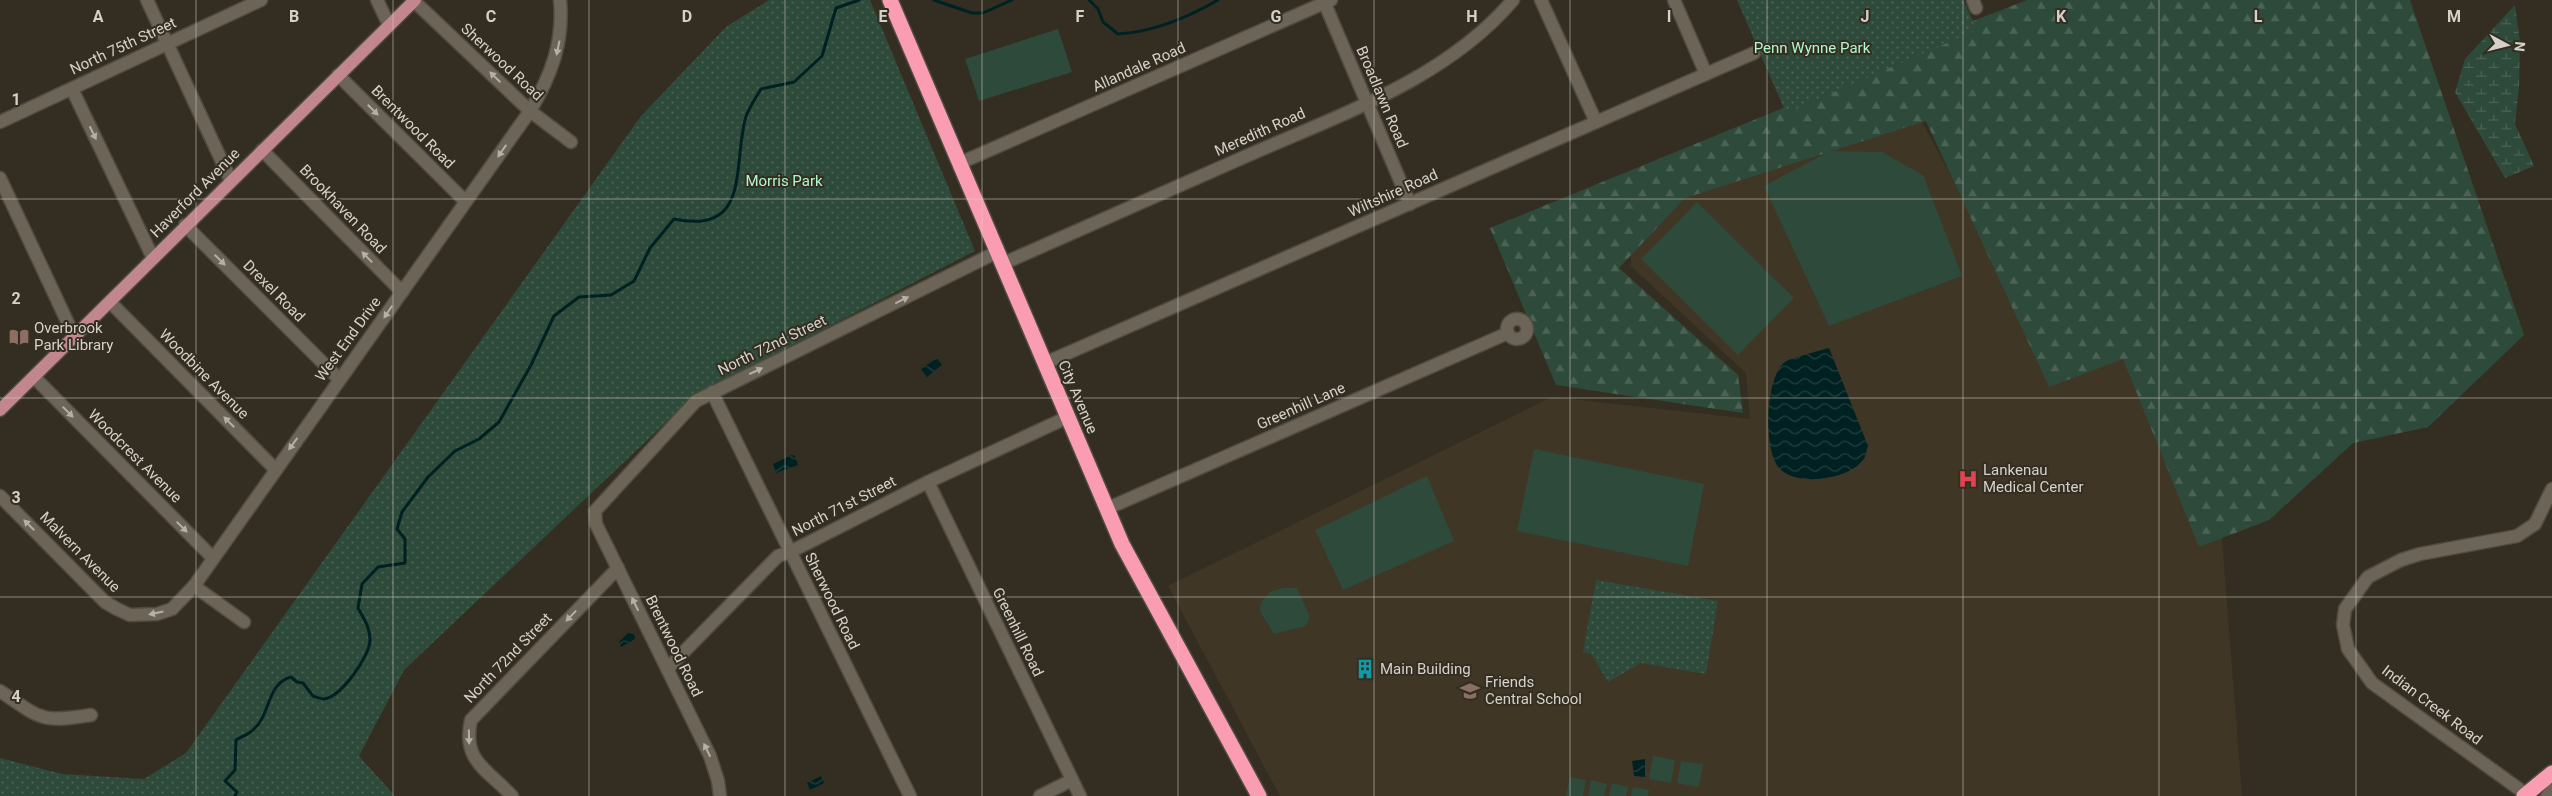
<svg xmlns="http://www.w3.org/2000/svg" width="2552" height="796" viewBox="0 0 2552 796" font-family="Roboto,sans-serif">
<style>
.built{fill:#403625}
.forest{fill:url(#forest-firs)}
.wetland{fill:url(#wetland-marsh)}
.park{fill:url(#park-dots)}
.garden{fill:#2e4a3a}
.water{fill:url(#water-waves)}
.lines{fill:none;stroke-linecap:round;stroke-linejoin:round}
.stream{stroke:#002121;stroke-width:3}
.minor-casing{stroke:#504a40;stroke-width:15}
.major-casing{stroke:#504a40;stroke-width:15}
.highway-casing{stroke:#504a40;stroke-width:18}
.minor{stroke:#6b6457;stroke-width:12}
.major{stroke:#c1868e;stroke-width:12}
.highway{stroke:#fa9db2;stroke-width:15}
.oneway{fill:#b5b0a7}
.grid{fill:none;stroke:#d5d1c9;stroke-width:1;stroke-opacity:0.55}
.labels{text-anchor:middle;stroke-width:4;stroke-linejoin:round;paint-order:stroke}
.street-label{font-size:15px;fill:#d5d1c9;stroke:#342e22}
.park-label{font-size:15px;fill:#aff8cd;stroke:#342e22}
.poi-label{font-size:15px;fill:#d5d1c9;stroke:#342e22;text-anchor:start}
.grid-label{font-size:16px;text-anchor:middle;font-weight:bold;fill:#d5d1c9;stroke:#342e22;stroke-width:4;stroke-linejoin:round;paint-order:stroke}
</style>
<defs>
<pattern id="forest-firs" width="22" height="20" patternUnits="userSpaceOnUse" patternTransform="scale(1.25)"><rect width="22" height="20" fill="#2e4a3a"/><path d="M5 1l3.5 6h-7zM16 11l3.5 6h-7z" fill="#4b6355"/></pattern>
<pattern id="wetland-marsh" width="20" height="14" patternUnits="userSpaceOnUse" patternTransform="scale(1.25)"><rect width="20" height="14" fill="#2e4a3a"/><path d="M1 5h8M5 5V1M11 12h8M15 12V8" fill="none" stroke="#4b6355"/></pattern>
<pattern id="park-dots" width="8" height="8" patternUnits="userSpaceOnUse" patternTransform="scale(1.25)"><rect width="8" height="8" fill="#2e4a3a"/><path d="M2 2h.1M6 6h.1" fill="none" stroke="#4b6355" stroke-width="1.8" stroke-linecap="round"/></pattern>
<pattern id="water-waves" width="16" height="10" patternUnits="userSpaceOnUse" patternTransform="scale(1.25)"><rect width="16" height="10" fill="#002121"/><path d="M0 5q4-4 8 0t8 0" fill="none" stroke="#244040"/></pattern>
</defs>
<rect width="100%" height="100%" fill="#342e22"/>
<polygon class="built" points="1908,97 2058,371 2134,347 2222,540 2242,796 1280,796 1168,586 1552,397 1750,419 1746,373 1631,266 1630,200"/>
<polygon class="forest" points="1957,0 1973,21 2027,0 2410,0 2524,335 2428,427 2353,443 2269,520 2199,547 2123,359 2049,387 1926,121 1685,198 1619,268 1738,375 1743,413 1556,385 1490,228 1795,103"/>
<polygon class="wetland" points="2515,5 2520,42 2519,87 2515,124 2534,166 2505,178 2455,92 2465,59"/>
<g class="park">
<polygon points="769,0 870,0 975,251 694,396 404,670 359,756 395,796 0,796 0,758 62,774 144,779 186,753 641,116 726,27"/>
<polygon points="1737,0 1963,0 1977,30 1786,113"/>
<polygon points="1596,580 1718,601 1706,674 1641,663 1608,682 1591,654 1583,652"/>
</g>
<g class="garden">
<polygon points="1058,29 1072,72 979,101 965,59"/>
<polygon points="1830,151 1882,152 1923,175 1962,276 1829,326 1764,186"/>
<polygon points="1697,202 1794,298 1738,355 1641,259"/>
<polygon points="1534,449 1704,484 1688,566 1517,531"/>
<polygon points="1427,476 1454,541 1343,590 1315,530"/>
<path d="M 1283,588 L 1297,588 L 1310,617 L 1306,626 L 1273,634 C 1269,618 1248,612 1270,592 Z"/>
<polygon points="1653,756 1675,760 1671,783 1649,779"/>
<polygon points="1681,761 1703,764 1699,787 1677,783"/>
<polygon points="1570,777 1586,780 1583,796 1566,796"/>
<polygon points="1591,780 1607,784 1604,796 1588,796"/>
<polygon points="1612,783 1628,787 1626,796 1609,796"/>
<polygon points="1633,787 1649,790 1648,796 1631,796"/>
</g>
<g class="water">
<path d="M 1829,348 L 1868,446 C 1866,450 1866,457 1863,460 C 1848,480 1796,487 1779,468 C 1763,450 1765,376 1785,362 C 1793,357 1819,351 1829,348 Z"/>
<polygon points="937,358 942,365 927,377 921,369"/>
<polygon points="792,455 795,456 798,465 776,473 773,464"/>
<polygon points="628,633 634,634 635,639 621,647 619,642"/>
<polygon points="1645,759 1645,777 1634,776 1632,761"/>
<polygon points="821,776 824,783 810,790 807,783"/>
</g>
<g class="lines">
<g class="stream">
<polyline points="934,0 972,13 983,13 1012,0"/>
<path d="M 1089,0 L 1098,9 L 1103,22 L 1118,34 C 1154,32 1187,18 1218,0"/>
<path d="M 235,796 L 237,792 L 225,781 L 235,770 L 236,740 C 241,737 249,734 253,730 C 271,715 266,684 291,677 L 297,682 L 303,683 L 313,696 C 316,697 321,699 324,699 C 341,697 370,656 370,640 C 370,627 364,619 358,608 L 362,584 L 378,567 L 405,563 L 405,539 L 397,529 L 402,512 L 428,477 L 455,451 L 479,439 L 499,422 L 531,365 L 554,316 L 579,297 L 611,295 L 634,281 L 650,248 L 674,219 C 750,235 733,168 745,120 C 747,110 755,99 761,89 L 794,82 L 822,56 L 836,8 L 859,0"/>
</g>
<defs>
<g id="minor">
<polyline points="147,0 231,181"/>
<polyline points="377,0 389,25"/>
<polyline points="1541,0 1596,122"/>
<polyline points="1674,0 1706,74"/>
<polyline points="1973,0 1976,8"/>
<polyline points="414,1 530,111 571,142"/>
<polyline points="1325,4 1410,204"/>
<polyline points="338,75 465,201"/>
<polyline points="72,89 153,258"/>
<polyline points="0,122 261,0"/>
<polyline points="262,150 402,292"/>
<polyline points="960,163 1331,0"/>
<polyline points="0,178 74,336"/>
<polyline points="185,225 339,379"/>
<path d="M 1002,264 C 1085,227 1168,190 1251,154 C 1342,114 1447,78 1513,0"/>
<polyline points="110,302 275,469"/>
<circle cx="1517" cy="329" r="10"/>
<polyline points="1045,363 1754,53"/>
<polyline points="34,377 213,558"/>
<polyline points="712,392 910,796"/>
<polyline points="928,482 1080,796"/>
<path d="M 0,496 L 105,602 L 117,609 L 130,615 L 157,614 L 172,609 L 194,586 L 530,111 C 551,76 564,42 560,0"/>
<polyline points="1106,509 1508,333"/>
<polyline points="194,586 244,622"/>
<polyline points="667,669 778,556 790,552 928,482 1068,417"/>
<path d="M 0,691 C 41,719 41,723 91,715"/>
<polyline points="2526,794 2372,683 2348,649 2343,625 2345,609 2368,577 2401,560 2420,554 2517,536 2535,524 2552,489"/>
<path d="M 512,796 C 487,769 462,761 471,720 L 618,568"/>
<polyline points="720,796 718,781 710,756 596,524 595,511 696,401 997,252"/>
<polyline points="1040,796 1072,780"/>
<polyline points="2547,796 2552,790"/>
</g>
<polyline id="major" points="0,410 415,0"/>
<g id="highway">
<polyline points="890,0 1122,544 1259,796"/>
<polyline points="2524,796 2552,773"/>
</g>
</defs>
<use href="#minor" class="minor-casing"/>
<use href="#major" class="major-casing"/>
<use href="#highway" class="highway-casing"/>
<use href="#minor" class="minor"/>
<use href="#major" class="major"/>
<use href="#highway" class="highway"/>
</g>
<defs><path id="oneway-solid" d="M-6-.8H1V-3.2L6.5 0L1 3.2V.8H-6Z" transform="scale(1.25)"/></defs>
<g class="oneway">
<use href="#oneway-solid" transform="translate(558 48) rotate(102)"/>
<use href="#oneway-solid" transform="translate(495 77) rotate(-136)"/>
<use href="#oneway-solid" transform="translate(373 110) rotate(45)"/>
<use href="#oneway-solid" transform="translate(93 133) rotate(64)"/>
<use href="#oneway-solid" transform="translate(502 151) rotate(125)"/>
<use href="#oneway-solid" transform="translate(367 257) rotate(-134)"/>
<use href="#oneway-solid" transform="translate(220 260) rotate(45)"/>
<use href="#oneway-solid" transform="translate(902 300) rotate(-26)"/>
<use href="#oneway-solid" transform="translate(388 312) rotate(124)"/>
<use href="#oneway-solid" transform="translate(756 371) rotate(-25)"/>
<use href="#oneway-solid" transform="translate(68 412) rotate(45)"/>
<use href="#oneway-solid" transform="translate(229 422) rotate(-135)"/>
<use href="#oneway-solid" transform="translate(293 444) rotate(126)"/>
<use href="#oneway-solid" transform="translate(29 525) rotate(-135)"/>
<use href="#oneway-solid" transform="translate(182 527) rotate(45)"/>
<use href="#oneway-solid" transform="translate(635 604) rotate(-116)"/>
<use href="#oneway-solid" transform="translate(156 613) rotate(168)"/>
<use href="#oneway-solid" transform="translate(571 616) rotate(134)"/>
<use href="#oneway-solid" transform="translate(469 737) rotate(89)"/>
<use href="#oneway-solid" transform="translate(707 750) rotate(-116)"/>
</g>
<path class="grid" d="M 196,0 L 196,796M 393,0 L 393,796M 589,0 L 589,796M 785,0 L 785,796M 982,0 L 982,796M 1178,0 L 1178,796M 1374,0 L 1374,796M 1570,0 L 1570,796M 1767,0 L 1767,796M 1963,0 L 1963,796M 2159,0 L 2159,796M 2356,0 L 2356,796M 0,199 L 2552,199M 0,398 L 2552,398M 0,597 L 2552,597"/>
<defs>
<symbol id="library-bare" viewBox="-9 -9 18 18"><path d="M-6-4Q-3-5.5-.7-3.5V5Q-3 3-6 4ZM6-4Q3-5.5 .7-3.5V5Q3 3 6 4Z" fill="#8d6e63" stroke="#342e22" stroke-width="2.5" paint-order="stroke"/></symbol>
<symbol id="hospital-bare" viewBox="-9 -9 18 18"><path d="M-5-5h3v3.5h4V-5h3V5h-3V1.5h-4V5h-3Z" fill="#e0444e" stroke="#342e22" stroke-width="2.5" paint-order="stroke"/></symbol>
<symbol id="building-bare" viewBox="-9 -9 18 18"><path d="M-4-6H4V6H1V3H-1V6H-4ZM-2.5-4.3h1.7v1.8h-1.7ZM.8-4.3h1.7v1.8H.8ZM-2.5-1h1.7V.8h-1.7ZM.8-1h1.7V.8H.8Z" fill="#0f9aa8" stroke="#342e22" stroke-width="2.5" paint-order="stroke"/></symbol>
<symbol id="school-bare" viewBox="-9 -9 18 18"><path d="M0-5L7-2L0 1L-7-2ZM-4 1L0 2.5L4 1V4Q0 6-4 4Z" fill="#8d6e63" stroke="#342e22" stroke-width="2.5" paint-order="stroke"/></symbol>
</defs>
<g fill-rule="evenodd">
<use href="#library-bare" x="5" y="323" width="28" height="28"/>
<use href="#hospital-bare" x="1954" y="465" width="28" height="28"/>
<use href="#building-bare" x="1351" y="655" width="28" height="28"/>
<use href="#school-bare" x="1456" y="677" width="28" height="28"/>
</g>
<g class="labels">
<g class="street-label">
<text transform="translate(123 46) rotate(-25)" y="5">North 75th Street</text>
<text transform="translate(502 62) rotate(43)" y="5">Sherwood Road</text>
<text transform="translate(1139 67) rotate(-24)" y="5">Allandale Road</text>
<text transform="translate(1382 97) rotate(67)" y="5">Broadlawn Road</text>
<text transform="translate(413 127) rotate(45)" y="5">Brentwood Road</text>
<text transform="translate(1260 132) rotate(-24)" y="5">Meredith Road</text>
<text transform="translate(195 193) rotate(-45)" y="5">Haverford Avenue</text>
<text transform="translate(1393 193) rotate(-24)" y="5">Wiltshire Road</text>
<text transform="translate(343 209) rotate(46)" y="5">Brookhaven Road</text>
<text transform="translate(274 291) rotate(45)" y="5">Drexel Road</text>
<text transform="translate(348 339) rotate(-54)" y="5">West End Drive</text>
<text transform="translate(772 345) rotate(-26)" y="5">North 72nd Street</text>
<text transform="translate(204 374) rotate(45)" y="5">Woodbine Avenue</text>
<text transform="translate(1078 397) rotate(67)" y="5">City Avenue</text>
<text transform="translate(1301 406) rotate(-24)" y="5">Greenhill Lane</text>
<text transform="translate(135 456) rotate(45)" y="5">Woodcrest Avenue</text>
<text transform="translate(844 506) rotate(-27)" y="5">North 71st Street</text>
<text transform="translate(80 552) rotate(45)" y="5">Malvern Avenue</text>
<text transform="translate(832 601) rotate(64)" y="5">Sherwood Road</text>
<text transform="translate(1018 632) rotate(64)" y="5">Greenhill Road</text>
<text transform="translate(674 646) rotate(64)" y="5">Brentwood Road</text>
<text transform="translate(508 658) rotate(-46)" y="5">North 72nd Street</text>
<text transform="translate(2432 705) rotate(37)" y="5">Indian Creek Road</text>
</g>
<g class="park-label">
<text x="1812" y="53">Penn Wynne Park</text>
<text x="784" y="186">Morris Park</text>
</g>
<g class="poi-label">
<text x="34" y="333">Overbrook<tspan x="34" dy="17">Park Library</tspan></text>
<text x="1983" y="475">Lankenau<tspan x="1983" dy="17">Medical Center</tspan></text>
<text x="1380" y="674">Main Building</text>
<text x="1485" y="687">Friends<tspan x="1485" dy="17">Central School</tspan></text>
</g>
</g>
<g class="grid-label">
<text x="98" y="22">A</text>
<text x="294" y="22">B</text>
<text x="491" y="22">C</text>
<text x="687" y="22">D</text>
<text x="883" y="22">E</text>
<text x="1080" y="22">F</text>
<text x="1276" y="22">G</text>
<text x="1472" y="22">H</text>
<text x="1669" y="22">I</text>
<text x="1865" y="22">J</text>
<text x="2061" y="22">K</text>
<text x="2258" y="22">L</text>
<text x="2454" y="22">M</text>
<text x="16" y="105">1</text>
<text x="16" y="304">2</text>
<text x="16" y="503">3</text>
<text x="16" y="702">4</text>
</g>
<g transform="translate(2507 45) rotate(97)" stroke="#342e22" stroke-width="4" paint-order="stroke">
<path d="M0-4L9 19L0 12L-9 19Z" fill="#d5d1c9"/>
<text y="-8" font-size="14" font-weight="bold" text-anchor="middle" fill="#d5d1c9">N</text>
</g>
</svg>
